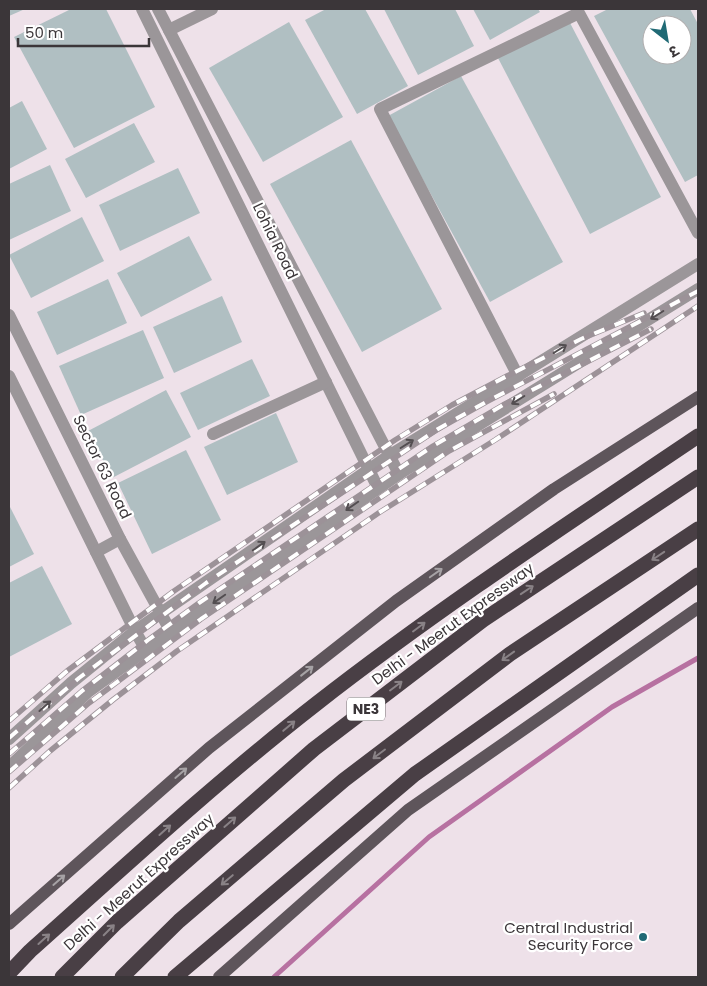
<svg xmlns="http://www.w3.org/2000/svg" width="707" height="986" viewBox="0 0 707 986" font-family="Poppins,'Noto Sans Devanagari',sans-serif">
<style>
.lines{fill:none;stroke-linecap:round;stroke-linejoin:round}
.stream{stroke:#b771a1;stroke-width:5}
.building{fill:#b0bfc2;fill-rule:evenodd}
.minor{stroke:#9b9699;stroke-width:12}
.major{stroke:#5e555b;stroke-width:12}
.highway{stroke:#493f45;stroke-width:15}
.rail-casing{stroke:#9c9298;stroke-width:5.5}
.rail{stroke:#fff;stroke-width:4;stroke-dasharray:11;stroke-linecap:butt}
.oneway{stroke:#534e51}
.oneway2{stroke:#898286}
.oneway3{stroke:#a6a2a5}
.poi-dot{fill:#206a75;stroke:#fff;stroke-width:2}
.labels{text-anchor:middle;stroke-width:4.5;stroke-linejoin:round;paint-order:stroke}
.shield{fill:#fff;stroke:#767274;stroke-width:1}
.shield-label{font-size:14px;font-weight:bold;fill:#3b3639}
.street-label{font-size:15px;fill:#3b3639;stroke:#fff}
.poi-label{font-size:15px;fill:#3b3639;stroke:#fff;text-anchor:end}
</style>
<rect width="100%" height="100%" fill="#eee1e9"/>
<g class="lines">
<polyline class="stream" points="274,977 429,837 612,707 698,658"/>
</g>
<g class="building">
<polygon points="9,9 25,9 9,16"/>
<polygon points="71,9 106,9 155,107 74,148 14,37"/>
<polygon points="326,9 365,9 408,86 357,114 305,20"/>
<polygon points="384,9 455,9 474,46 418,75"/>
<polygon points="473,9 538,9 540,12 490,40"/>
<path d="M 608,9 L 690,9 L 698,24 L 698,175 L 685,182 L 594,16 ZM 652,25 L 682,25 L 682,55 L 652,55 Z"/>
<polygon points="569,21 661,197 590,234 498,58"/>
<polygon points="289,22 343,117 263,162 209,68"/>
<polygon points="461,76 563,262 490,302 388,116"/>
<polygon points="22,101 47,149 9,169 9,108"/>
<polygon points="134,123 155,162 86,198 65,159"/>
<polygon points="351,140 442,309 362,352 270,184"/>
<polygon points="50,165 71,211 9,240 9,184"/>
<polygon points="178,168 200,213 120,251 99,205"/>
<polygon points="82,217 104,261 31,298 9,255"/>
<polygon points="189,236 212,280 141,317 117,273"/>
<polygon points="108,279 127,323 57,355 37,312"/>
<polygon points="222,296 242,342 174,373 153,327"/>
<polygon points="143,330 164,378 81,415 59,366"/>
<polygon points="252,359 270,396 198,430 180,393"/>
<polygon points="166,390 191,437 112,478 88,431"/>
<polygon points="276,413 298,462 227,495 204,447"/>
<polygon points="186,450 221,520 152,554 118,483"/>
<polygon points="9,505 34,554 9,567"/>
<polygon points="42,566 72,624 9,657 9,583"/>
</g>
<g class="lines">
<g class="minor">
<polyline points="142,9 378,488"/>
<polyline points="158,9 399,474"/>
<polyline points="169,30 212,9"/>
<polyline points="9,315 120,539 171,632"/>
<polyline points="9,376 135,631 146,650"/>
<polyline points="518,376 380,109 579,13 698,233"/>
<polyline points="213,434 326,382"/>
<polyline points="96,552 120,539"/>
<polyline points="9,739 71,683 135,631 390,455 698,264"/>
<polyline points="9,767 88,692 171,632 399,474 698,289"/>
</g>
<g class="major">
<polyline points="9,924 209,748 396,601 554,489 698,397"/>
<polyline points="219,977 408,810 698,608"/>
</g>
<g class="highway">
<path d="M 9,973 L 30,951 C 124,867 217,781 316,704 C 439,608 569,523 698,436"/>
<polyline points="62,977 117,922 314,749 483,620 698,477"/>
<polyline points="122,977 179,921 344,780 510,654 698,529"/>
<polyline points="175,977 415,774 698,575"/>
</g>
<defs>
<g id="rail">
<polyline points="9,721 67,671 174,591 395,440 452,405 507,376 581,339 644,313"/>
<polyline points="9,738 79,678 206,583 438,429 486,402 698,291"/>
<polyline points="9,754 82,691 148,640 199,603 433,446 503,405 651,329"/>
<polyline points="9,772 89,703 201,619 449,451 554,394"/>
<polyline points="9,788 50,751 114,699 177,651 380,512 495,440 698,306"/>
</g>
</defs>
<use href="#rail" class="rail-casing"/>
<use href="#rail" class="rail"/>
</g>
<defs><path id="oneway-shaft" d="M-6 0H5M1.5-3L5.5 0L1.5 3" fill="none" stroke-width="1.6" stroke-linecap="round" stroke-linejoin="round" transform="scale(1.25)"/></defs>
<g class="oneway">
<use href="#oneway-shaft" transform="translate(657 315) rotate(148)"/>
<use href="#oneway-shaft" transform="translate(560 349) rotate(-32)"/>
<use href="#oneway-shaft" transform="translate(518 400) rotate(148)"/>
<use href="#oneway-shaft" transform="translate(407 444) rotate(-32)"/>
<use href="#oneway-shaft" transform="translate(352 506) rotate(145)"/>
<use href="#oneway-shaft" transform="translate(259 546) rotate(-35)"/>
<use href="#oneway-shaft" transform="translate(219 599) rotate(145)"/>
<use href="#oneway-shaft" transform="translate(45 706) rotate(-42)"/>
</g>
<g class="oneway2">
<use href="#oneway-shaft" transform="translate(658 556) rotate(146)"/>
<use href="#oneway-shaft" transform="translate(527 590) rotate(-34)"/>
<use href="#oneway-shaft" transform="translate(419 627) rotate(-37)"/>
<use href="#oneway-shaft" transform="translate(508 656) rotate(144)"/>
<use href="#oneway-shaft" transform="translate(396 686) rotate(-37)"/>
<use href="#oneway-shaft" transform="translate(289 726) rotate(-40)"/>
<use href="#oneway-shaft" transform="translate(379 754) rotate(143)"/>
<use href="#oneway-shaft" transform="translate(230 822) rotate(-41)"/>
<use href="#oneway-shaft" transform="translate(165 830) rotate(-42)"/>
<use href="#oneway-shaft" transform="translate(227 880) rotate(140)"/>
<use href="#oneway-shaft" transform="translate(109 930) rotate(-45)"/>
<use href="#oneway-shaft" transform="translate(44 939) rotate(-42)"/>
</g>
<g class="oneway3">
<use href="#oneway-shaft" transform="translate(436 573) rotate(-35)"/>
<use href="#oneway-shaft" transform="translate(307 671) rotate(-38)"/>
<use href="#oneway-shaft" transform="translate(181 773) rotate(-41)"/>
<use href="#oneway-shaft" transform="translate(59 880) rotate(-41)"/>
</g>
<circle class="poi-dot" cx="643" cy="937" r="5"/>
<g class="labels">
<rect class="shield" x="347" y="697.5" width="38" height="23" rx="4"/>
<g class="shield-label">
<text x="366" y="714">NE3</text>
</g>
<g class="street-label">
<text transform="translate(275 241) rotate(64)" y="5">Lohia Road</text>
<text transform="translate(102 467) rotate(64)" y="5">Sector 63 Road</text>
<text transform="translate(453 624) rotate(-36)" y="5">Delhi - Meerut Expressway</text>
<text transform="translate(139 882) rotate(-42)" y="5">Delhi - Meerut Expressway</text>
</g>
<g class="poi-label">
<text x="633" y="933">Central Industrial<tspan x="633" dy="17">Security Force</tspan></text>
</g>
</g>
<rect width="707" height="986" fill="none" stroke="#3b3639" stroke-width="20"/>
<g transform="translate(667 40) rotate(149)"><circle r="24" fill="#ffffff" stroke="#b1afb0"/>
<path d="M0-4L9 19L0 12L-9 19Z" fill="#206a75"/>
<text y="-8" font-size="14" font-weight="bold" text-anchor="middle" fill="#3b3639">उ</text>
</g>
<path d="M18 38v8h131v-8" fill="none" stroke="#3b3639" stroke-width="2.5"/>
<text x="25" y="38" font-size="15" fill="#3b3639" stroke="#ffffff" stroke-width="4" paint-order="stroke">50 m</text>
</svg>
